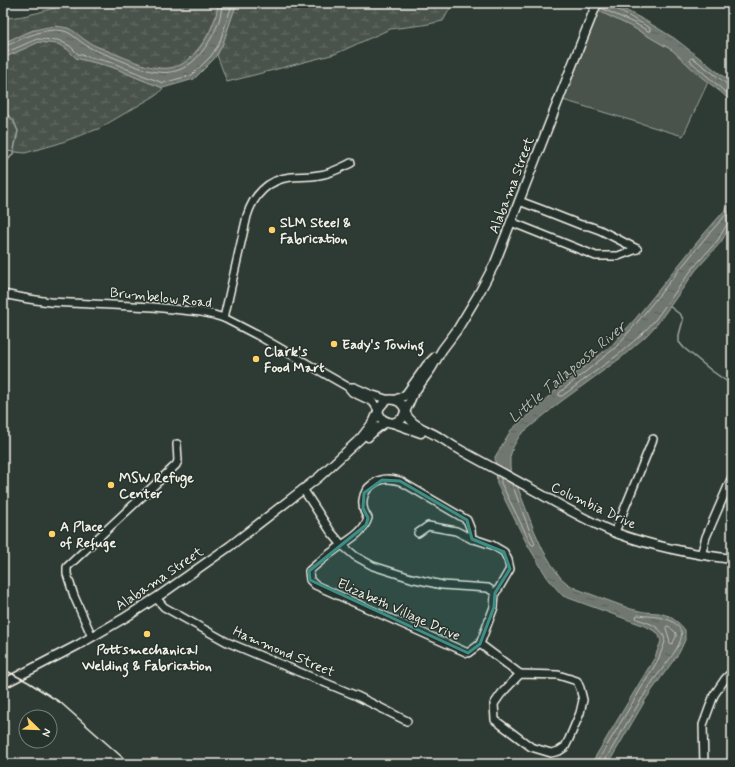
<svg xmlns="http://www.w3.org/2000/svg" width="735" height="767" viewBox="0 0 735 767" font-family="Mynerve,sans-serif">
<style>
.wetland{fill:url(#wetland-marsh);stroke:#9ea29a}
.park{fill:#48524c;stroke:#9ea29a}
.water{fill:url(#water-ripples);stroke:#a4a8a0}
.lines{fill:none;stroke-linecap:round;stroke-linejoin:round}
.shore{stroke:#bfc0b8;stroke-width:1}
.stream{stroke:#a4a8a0;stroke-width:1.5}
.minor-casing{stroke:#f4f1e8;stroke-width:10}
.major-casing{stroke:#f4f1e8;stroke-width:11}
.minor{stroke:#26332d;stroke-width:7}
.major{stroke:#26332d;stroke-width:8}
.rail{stroke:#f4f1e8;stroke-width:1.5}
.marked{fill:#3d8f86;fill-opacity:0.2;stroke:#3d8f86;stroke-width:3;stroke-linejoin:round}
.poi-dot{fill:#ffd166;stroke:#26332d;stroke-width:1.5}
.labels{text-anchor:middle;stroke-width:3;stroke-linejoin:round;paint-order:stroke}
.street-label{font-size:14px;fill:#f4f1e8;stroke:#26332d}
.poi-label{font-size:14px;font-weight:bold;fill:#f4f1e8;stroke:#26332d;text-anchor:start}
.water-label{font-size:15px;font-style:italic;fill:#b8bab2;stroke:#26332d}
</style>
<defs>
<pattern id="wetland-marsh" width="20" height="14" patternUnits="userSpaceOnUse"><rect width="20" height="14" fill="#48524c"/><path d="M1 5h8M5 5V1M11 12h8M15 12V8" fill="none" stroke="#636b66"/></pattern>
<pattern id="water-ripples" width="26" height="14" patternUnits="userSpaceOnUse"><rect width="26" height="14" fill="#6f7770"/><path d="M2 4q2-2 4 0t4 0M15 11q2-2 4 0t4 0" fill="none" stroke="#5c605b"/></pattern>
</defs>
<rect width="100%" height="100%" fill="#2e3b34"/>
<filter id="ink" filterUnits="userSpaceOnUse"><feTurbulence type="fractalNoise" baseFrequency=".025" numOctaves="2"/><feDisplacementMap in="SourceGraphic" scale="8" xChannelSelector="R" yChannelSelector="G"/><feConvolveMatrix kernelMatrix="1 2 1 2 8 2 1 2 1" color-interpolation-filters="sRGB"/></filter>
<g filter="url(#ink)">
<g class="wetland">
<path d="M 71,3 L 218,3 C 217,18 210,33 201,45 C 194,54 187,64 176,67 C 154,73 128,59 108,51 C 102,48 94,46 88,42 C 81,38 75,33 68,28 L 33,30 L 3,43 L 3,18 C 26,18 49,9 71,3 Z"/>
<polygon points="234,3 453,3 443,21 423,25 390,29 335,54 227,82 217,55 222,46 235,8"/>
<polygon points="39,42 58,44 67,49 76,58 112,67 140,79 163,88 158,94 98,129 57,144 25,153 6,151 3,149 3,112 4,112 3,108 3,60 8,56"/>
</g>
<polygon class="park" points="599,11 634,28 672,50 708,82 683,136 563,100"/>
<g class="water">
<path d="M 218,3 L 234,3 L 235,8 L 222,46 L 214,59 L 194,79 L 163,88 L 140,79 L 112,67 L 76,58 L 67,49 L 58,44 L 39,42 L 8,56 L 3,60 L 3,43 C 21,35 48,22 67,28 C 75,30 82,39 90,43 C 98,48 109,51 118,55 C 148,67 174,80 198,50 C 208,37 217,20 218,3 Z"/>
<polygon points="582,3 612,3 646,21 674,38 732,83 732,103 722,93 700,76 672,50 634,28"/>
<polygon points="732,202 732,223 721,242 696,270 658,323 646,336 622,357 559,403 520,435 513,447 510,457 510,467 534,530 543,550 552,565 560,577 568,584 577,589 631,609 644,612 659,613 669,616 680,624 685,630 685,640 679,653 660,679 646,699 608,764 591,764 655,657 661,641 658,633 645,626 563,596 554,586 547,577 527,544 497,484 495,457 511,430 565,382 612,345 636,318 703,235"/>
</g>
<g class="lines">
<g class="shore">
<polyline points="601,8 636,24 648,31 650,31 650,28 614,8 612,6 612,3"/>
<path d="M 3,46 L 6,46 C 24,38 44,27 64,31 C 72,33 80,42 87,46 C 95,51 106,54 115,58 C 147,71 175,85 201,53 C 212,39 222,21 222,3"/>
<polyline points="3,55 7,52 37,39 58,40 70,46 78,54 113,63 142,75 163,83 192,75 211,56 219,44 231,8 231,3"/>
<polyline points="732,86 728,85 693,58 690,59 690,61 732,98"/>
<polyline points="732,208 706,237 639,320 615,348 559,393 559,396 562,396 619,354 643,333 655,320 693,268 718,240 727,224 729,222 732,222"/>
<polyline points="501,478 501,483 530,542 532,545 534,545 535,543 530,532 512,484"/>
<polygon points="667,626 670,627 676,633 676,637 672,644 670,643 669,638 666,628"/>
<path d="M 596,764 L 658,660 L 665,642 C 664,627 649,623 637,619 L 636,616 L 638,615 C 651,617 671,615 680,629 C 683,634 681,639 679,644 C 672,658 660,671 651,684 C 635,709 620,735 605,760 L 605,764"/>
</g>
<g class="stream">
<polyline points="3,111 13,120 18,131 13,154 3,166"/>
<polyline points="669,306 681,315 683,320 679,335 679,342 684,348 712,371 729,383 732,389"/>
</g>
<defs>
<g id="minor">
<polyline points="519,201 543,210 581,225 589,226 600,230 637,249"/>
<polyline points="511,222 596,256 618,256 637,249"/>
<polyline points="3,294 29,299 50,302 153,307 201,312 214,315 224,318 257,335 348,387 352,392 356,394 373,402 378,410"/>
<path d="M 224,318 L 247,216 C 253,196 268,179 291,177 C 300,176 309,177 319,175 C 330,174 341,168 351,163"/>
<polyline points="348,387 354,387 370,394 389,400"/>
<polyline points="303,489 331,532 342,545 355,556 373,566 411,578 442,585 488,588 495,593"/>
<polyline points="615,532 653,439"/>
<polyline points="418,533 428,526 456,531 472,539 477,540 492,545 504,552 508,560 510,569 499,588 495,593"/>
<path d="M 472,539 L 471,530 L 467,520 L 400,481 C 396,480 392,479 388,479 C 382,479 377,481 373,484 C 361,492 360,507 368,518 C 363,534 348,540 335,550 C 326,556 317,564 309,571 L 310,580 L 315,585 L 468,653 L 480,644 L 494,607 L 495,593"/>
<polyline points="701,555 706,537 732,477"/>
<polyline points="156,598 164,607 227,642 357,696 407,721"/>
<polyline points="92,637 89,630 74,596 67,574 67,567 176,465 178,461 177,444"/>
<polyline points="480,644 520,674"/>
<polygon points="520,674 558,675 577,681 580,688 583,700 580,713 569,739 565,747 559,751 551,753 531,747 495,720 494,704 501,694"/>
<polyline points="704,764 703,725 714,695 725,679 732,672"/>
</g>
<g id="major">
<polyline points="395,400 404,396 407,393 427,365 435,357"/>
<polyline points="378,412 382,419 388,422 393,423 402,419 413,394 431,369 442,350 457,330 478,295 495,263 573,63 597,3"/>
<path d="M 405,412 C 412,427 428,430 441,438 C 446,441 450,444 455,447 C 480,461 505,474 530,488 C 558,504 586,521 616,533 C 654,547 692,554 732,559"/>
<polyline points="393,423 421,433"/>
<path d="M 368,437 C 374,431 379,425 388,422"/>
<path d="M 3,684 L 78,645 L 126,617 L 156,598 L 230,546 L 319,477 L 361,438 L 374,421 L 380,407 L 386,400 C 395,398 402,401 405,410"/>
</g>
</defs>
<use href="#minor" class="minor-casing"/>
<use href="#major" class="major-casing"/>
<use href="#minor" class="minor"/>
<use href="#major" class="major"/>
<polyline class="rail" points="3,669 28,682 61,703 130,764"/>
</g>
</g>
<path class="marked" d="M 382,480 L 400,481 L 467,520 L 472,539 L 504,552 L 510,569 L 495,593 L 494,607 L 480,644 L 468,653 L 310,580 L 309,571 L 366,525 L 368,518 L 363,508 L 364,493 Z"/>
<g class="poi-dot">
<circle cx="272" cy="230" r="4"/>
<circle cx="334" cy="344" r="4"/>
<circle cx="256" cy="359" r="4"/>
<circle cx="111" cy="485" r="4"/>
<circle cx="52" cy="534" r="4"/>
<circle cx="147" cy="634" r="4"/>
</g>
<g class="labels">
<g class="street-label">
<text transform="translate(511 185) rotate(-69)" y="5">Alabama Street</text>
<text transform="translate(161 297) rotate(6)" y="5">Brumbelow Road</text>
<text transform="translate(594 505) rotate(25)" y="5">Columbia Drive</text>
<text transform="translate(159 578) rotate(-34)" y="5">Alabama Street</text>
<text transform="translate(399 609) rotate(24)" y="5">Elizabeth Village Drive</text>
<text transform="translate(284 651) rotate(23)" y="5">Hammond Street</text>
</g>
<g class="poi-label">
<text x="280" y="227">SLM Steel &amp;<tspan x="280" dy="16">Fabrication</tspan></text>
<text x="342" y="349">Eady's Towing</text>
<text x="264" y="356">Clark's<tspan x="264" dy="16">Food Mart</tspan></text>
<text x="119" y="482">MSW Refuge<tspan x="119" dy="16">Center</tspan></text>
<text x="60" y="531">A Place<tspan x="60" dy="16">of Refuge</tspan></text>
<text x="147" y="654" text-anchor="middle">Pottsmechanical<tspan x="147" dy="16">Welding &amp; Fabrication</tspan></text>
</g>
<g class="water-label">
<text transform="translate(567 372) rotate(-40)" y="5">Little Tallapoosa River</text>
</g>
</g>
<rect width="735" height="767" fill="none" stroke="#26332d" stroke-width="16"/>
<rect x="8" y="8" width="719" height="751" fill="none" stroke="#f4f1e8" stroke-width="1.5" filter="url(#ink)"/>
<g transform="translate(38 729) rotate(113)"><circle r="19" fill="#26332d" stroke="#787f78"/>
<path d="M0-3L7 15L0 10L-7 15Z" fill="#ffd166"/>
<text y="-6" font-size="11" font-weight="bold" text-anchor="middle" fill="#f4f1e8">N</text>
</g>
</svg>
